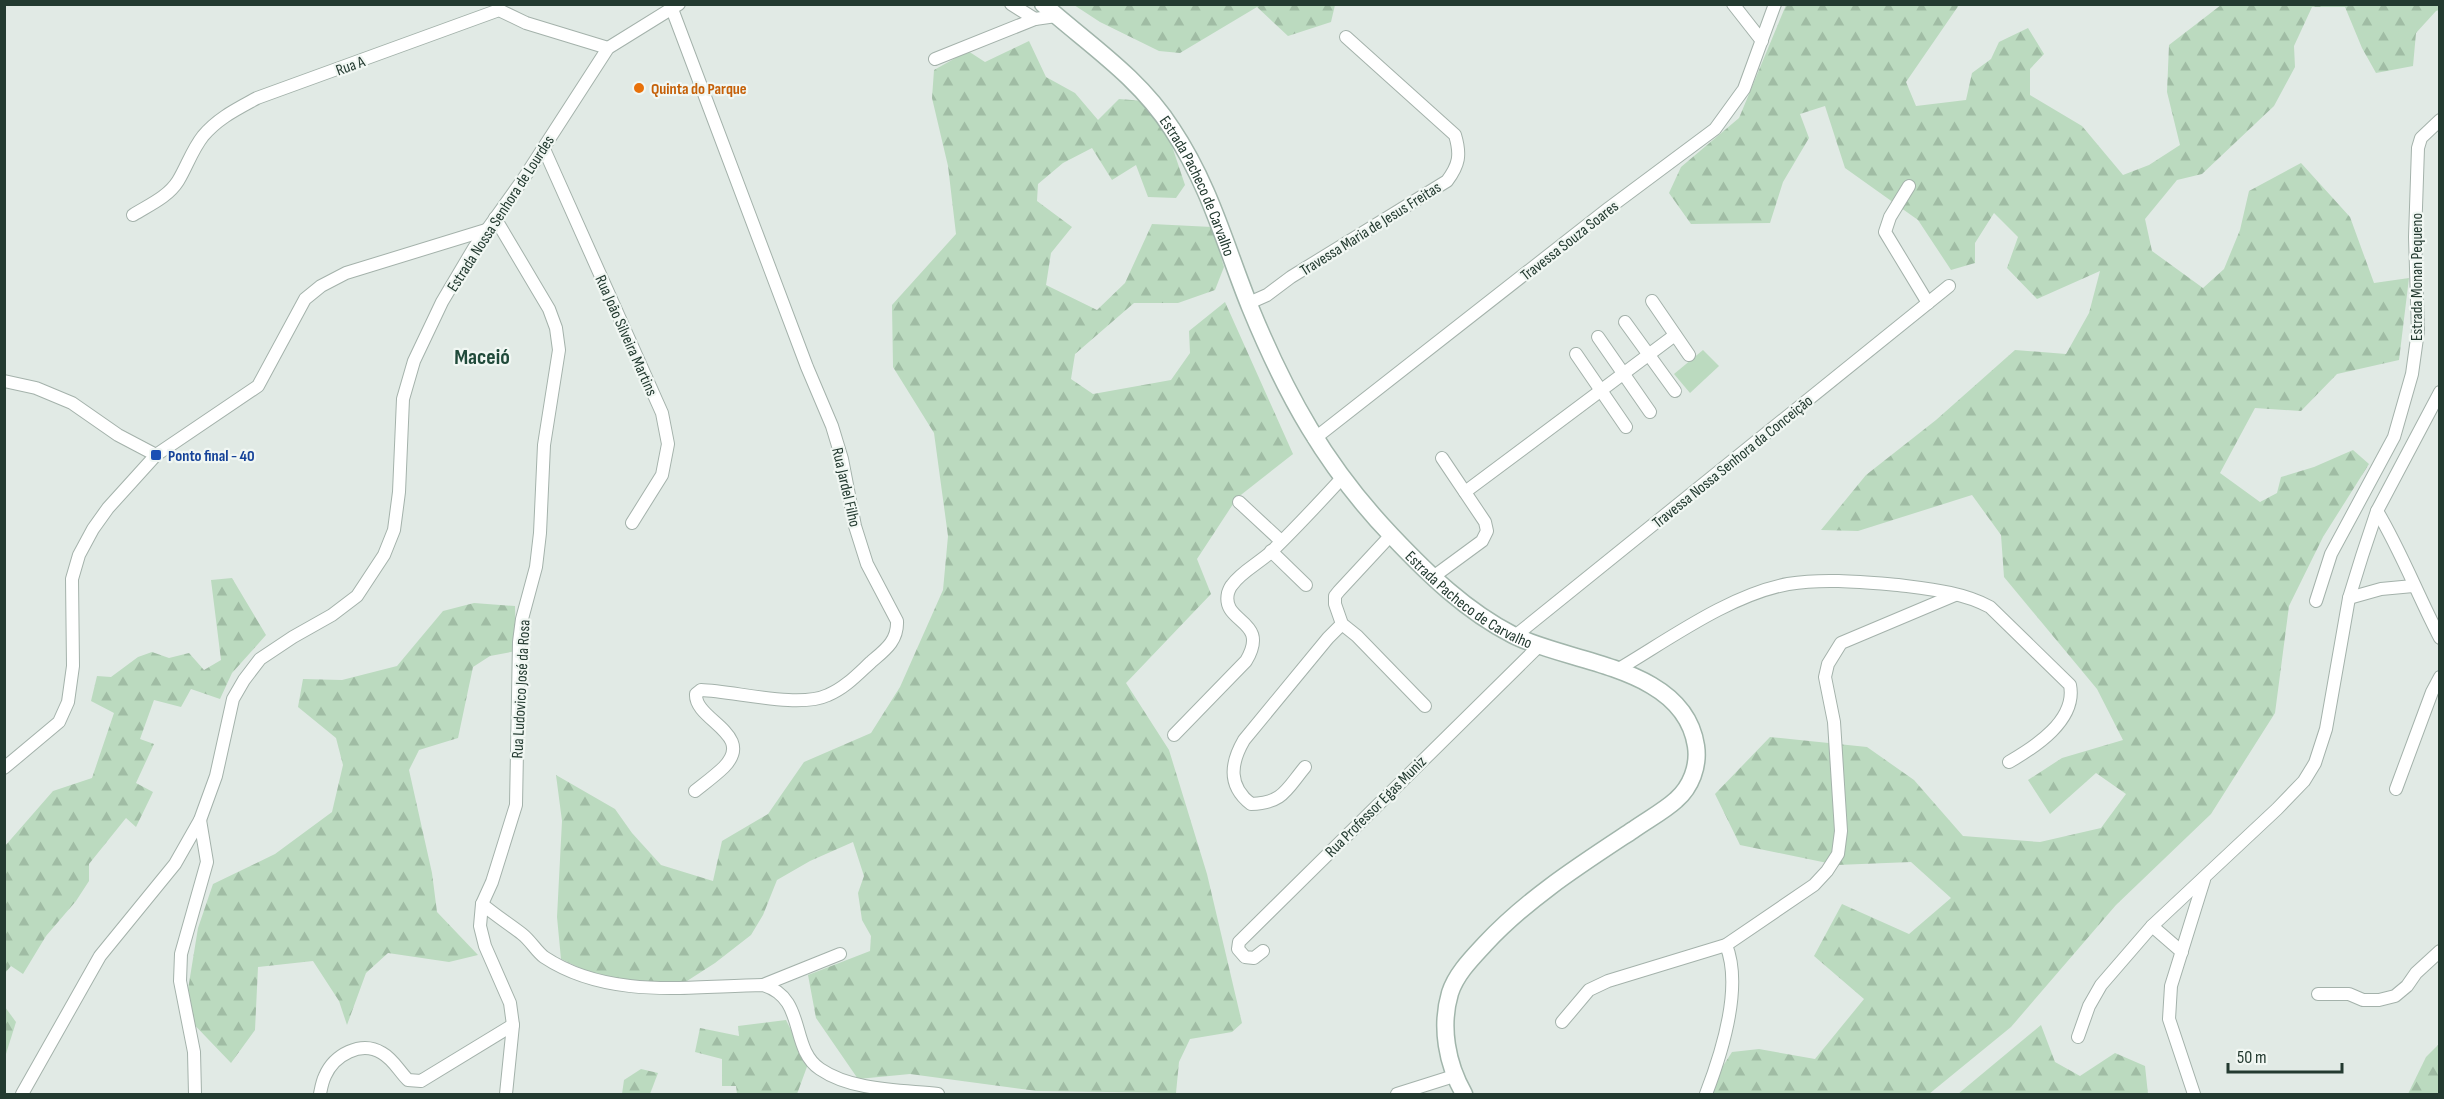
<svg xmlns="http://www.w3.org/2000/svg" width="2444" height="1099" viewBox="0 0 2444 1099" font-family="'Sofia Sans Condensed',sans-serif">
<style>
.forest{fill:url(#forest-firs)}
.park{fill:#bbdabf}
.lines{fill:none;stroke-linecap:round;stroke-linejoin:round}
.street-casing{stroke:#a4b2ab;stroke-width:14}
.secondary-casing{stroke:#a1b5ab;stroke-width:19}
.street{stroke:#fff;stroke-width:12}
.secondary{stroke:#fff;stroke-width:16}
.food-dot{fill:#e8710a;stroke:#f1f7f3;stroke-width:2}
.transit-dot{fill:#1a4fb4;stroke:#f1f7f3;stroke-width:2}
.labels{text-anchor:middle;stroke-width:4.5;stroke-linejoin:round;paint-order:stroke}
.street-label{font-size:16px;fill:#233a30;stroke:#f1f7f3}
.food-label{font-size:16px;font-weight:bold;fill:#c56008;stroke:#f1f7f3;text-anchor:start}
.transit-label{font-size:16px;font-weight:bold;fill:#164399;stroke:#f1f7f3;text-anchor:start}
.district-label{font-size:22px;font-weight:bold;fill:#204a3a;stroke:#f1f7f3}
</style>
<defs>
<pattern id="forest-firs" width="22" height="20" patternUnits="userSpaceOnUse" patternTransform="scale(1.5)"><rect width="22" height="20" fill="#bbdabf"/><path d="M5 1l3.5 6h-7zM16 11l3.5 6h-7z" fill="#a0bca4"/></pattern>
</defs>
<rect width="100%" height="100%" fill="#e1eae5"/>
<g class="forest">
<polygon points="1074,5 1335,5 1331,22 1288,36 1257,7 1180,53 1159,51 1100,22"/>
<polygon points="1786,5 1959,5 1906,82 1916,106 1966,100 1972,73 1991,59 1999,42 2028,28 2044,54 2030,69 2030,95 2082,126 2123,175 2149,165 2180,145 2167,92 2169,45 2221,5 2439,5 2439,10 2436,11 2416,33 2413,66 2376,73 2362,48 2345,7 2312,7 2294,46 2295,67 2274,106 2202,174 2177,180 2145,219 2152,251 2203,288 2224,269 2240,230 2249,191 2301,163 2350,217 2374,283 2409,278 2399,360 2337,374 2301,411 2255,408 2220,473 2260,502 2277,493 2281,477 2314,467 2353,450 2369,464 2323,537 2289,606 2275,713 2211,814 2116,905 2011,1027 1929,1094 1705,1094 1732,1052 1759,1049 1815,1059 1864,999 1814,956 1842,904 1909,934 1951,898 1911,862 1837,865 1740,845 1715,794 1770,737 1867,747 1914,780 1963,836 2040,842 2101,828 2126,794 2096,773 2050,814 2028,780 2062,758 2123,740 2097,689 2004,577 2001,535 1972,495 1858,531 1821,530 1866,475 1936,420 2015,350 2066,354 2089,313 2100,271 2037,299 2007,268 2018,237 1994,213 1975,243 1975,263 1951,270 1918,220 1845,168 1825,106 1800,114 1809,138 1783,182 1770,223 1691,224 1669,193 1681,167 1739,118"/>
<polygon points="1029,41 1046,77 1075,93 1098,120 1119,99 1144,101 1168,134 1185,185 1176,198 1148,197 1136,165 1112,180 1092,148 1063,163 1038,184 1037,201 1072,227 1051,253 1046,285 1097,310 1125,283 1152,224 1212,227 1224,267 1215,290 1178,303 1134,303 1075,354 1071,379 1093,394 1171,380 1190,353 1189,331 1225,302 1293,454 1237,498 1197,559 1211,594 1126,683 1169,750 1207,874 1242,1023 1232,1032 1190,1039 1179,1062 1176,1093 1037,1091 910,1074 858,1079 816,1018 808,975 870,951 871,936 862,920 858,893 864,876 853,842 810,861 777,880 763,915 751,935 715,963 687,981 614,984 561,959 557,917 562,821 556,775 615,809 632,833 661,865 713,881 722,841 768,814 804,762 871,733 900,687 943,590 948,536 934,433 893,367 892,305 956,234 948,166 932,98 934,70 968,51 985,62"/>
<polygon points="232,578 266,635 232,673 220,699 191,689 181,707 154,700 140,739 154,744 136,783 153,792 136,827 126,818 89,864 89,881 76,901 46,936 23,974 11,966 5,973 5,846 53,791 92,778 114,713 91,701 97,676 111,677 138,657 152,652 169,658 189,653 204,670 221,660 211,580"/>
<polygon points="474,603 515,606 516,651 490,656 473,667 458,738 419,750 409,770 432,873 437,912 478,955 449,962 388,953 366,973 347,1025 339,1001 313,961 258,967 255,1030 231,1063 184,1014 198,928 213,884 275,854 332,812 343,765 336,738 298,707 303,679 342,680 397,666 443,611"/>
<polygon points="5,1007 16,1022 5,1057"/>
<polygon points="786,1020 808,1064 797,1094 737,1094 736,1086 722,1086 722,1059 695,1052 700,1028 739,1036 738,1026"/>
<polygon points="2041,1025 2055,1062 2080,1076 2115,1053 2145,1066 2148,1094 1958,1094"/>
<polygon points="2439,1044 2439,1094 2408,1094 2426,1057"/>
<polygon points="641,1069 658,1073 650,1094 622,1094 624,1080"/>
</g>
<polygon class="park" points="1703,350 1719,366 1690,393 1674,374"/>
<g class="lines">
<defs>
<g id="street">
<polyline points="1011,4 1035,19"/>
<polyline points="1733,4 1762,41"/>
<path d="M 672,9 L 807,367 L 832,426 L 842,459 L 855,526 L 867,564 L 897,621 C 898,641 885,650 871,662 C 858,674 845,688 828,695 C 798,709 735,691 701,690 L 696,694 C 694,720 756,734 724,767 C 716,775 705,783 695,791"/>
<polyline points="935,59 1035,19 1056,16"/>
<polyline points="544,149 662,413 668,444 662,475 632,523"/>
<polyline points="1909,186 1890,217 1885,232 1928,303"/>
<path d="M 133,215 C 149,205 168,197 178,181 C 187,166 192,150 203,136 C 218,118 237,109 257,98 L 499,10 L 526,23 L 608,48"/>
<polyline points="495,218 549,309 556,328 559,350 544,445 540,533 536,567 522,619 519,642 516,805 492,882 482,904 480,926 485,946 510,1003 513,1025 506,1094"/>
<polyline points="1652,301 1689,355"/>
<path d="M 1249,303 L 1267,295 L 1291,277 L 1447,181 C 1459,165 1461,155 1455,135 L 1346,37"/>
<polyline points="1625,322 1675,391"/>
<polyline points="1598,337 1650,412"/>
<polyline points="1576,354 1626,427"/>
<polyline points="4,381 36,388 72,403 118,435 156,455"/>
<polyline points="1314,439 1609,208 1715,129 1744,89 1775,4"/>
<polyline points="1465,492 1675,335"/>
<polyline points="1239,502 1281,541"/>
<path d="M 2377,511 C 2401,551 2418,596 2440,638"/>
<polyline points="1391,535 1339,591 1335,596 1335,604 1342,624 1357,636 1425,706"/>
<polyline points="1271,551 1306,585"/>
<polyline points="1433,577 1482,541 1487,531 1485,522 1442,458"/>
<polyline points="2349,598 2381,589 2413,586"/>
<polyline points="2316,601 2331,554 2394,437 2412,374 2418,331 2415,237 2418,148 2421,138 2440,120"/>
<polyline points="1515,636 1949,286"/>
<path d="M 1617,670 C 1668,640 1729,595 1788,584 C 1824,578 1862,582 1898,585 C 1929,589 1963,592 1990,607 L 2070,685 C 2077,720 2035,747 2009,762"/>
<path d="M 1174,735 L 1246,661 C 1271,619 1221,624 1228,593 C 1229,590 1230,587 1232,585 C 1241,572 1259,563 1271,552 C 1296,528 1319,503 1342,478"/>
<path d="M 1305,767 C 1286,790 1283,803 1251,804 C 1228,786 1230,764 1244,740 L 1328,638 L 1342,624"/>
<polyline points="4,768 59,722 68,702 73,666 72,579 79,555 93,529 108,508 156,455 258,386 305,299 321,286 346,273 486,230"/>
<polyline points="2396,789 2432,692 2440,677"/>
<path d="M 482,904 C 495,915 509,924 522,934 C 531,941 536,951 544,957 C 609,1000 689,986 763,985 C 807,998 789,1048 820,1069 C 852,1091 901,1090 938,1094"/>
<polyline points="2152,926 2182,952"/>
<polyline points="1263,951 1254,958 1245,957 1238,949 1239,942 1540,645"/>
<polyline points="763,985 840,954"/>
<polyline points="2318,994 2349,994 2363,1000 2379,1000 2395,996 2407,986 2416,973 2440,951"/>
<polyline points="1562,1022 1589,990 1608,981 1726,945 1814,885 1827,871 1838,854 1841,831 1834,722 1825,677 1828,664 1841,643 1955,595"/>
<polyline points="2078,1037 2089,1006 2101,985 2152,926 2277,809 2304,781 2315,763 2326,729 2349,598 2362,556 2377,511 2440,392"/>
<polyline points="22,1094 100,956 175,864 200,820 216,776 233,699 244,680 260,659 293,637 332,615 357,596 384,555 394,530 399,492 403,399 414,361 442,302 474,248 524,178 608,48 679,4"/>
<polyline points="195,1094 194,1052 180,981 181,954 207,862 200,820"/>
<path d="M 320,1094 C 321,1089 322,1082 325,1076 C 334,1055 361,1040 382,1053 C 393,1059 399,1071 408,1080 L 421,1081 L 513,1025"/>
<polyline points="1397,1094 1454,1076"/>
<path d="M 1706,1094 C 1721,1055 1743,987 1726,945"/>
<polyline points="2194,1094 2169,1019 2171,986 2204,880"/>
</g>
<g id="secondary">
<path id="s1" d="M 1043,4 C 1088,44 1139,77 1172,129 C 1210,186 1225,245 1250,307 C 1286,395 1326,467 1392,536 C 1428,574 1466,611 1513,635 C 1570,664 1684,666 1696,746 C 1699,766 1691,787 1676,800 C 1664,811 1647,820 1633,830 C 1580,865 1528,898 1485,944 C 1472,958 1456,974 1450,993 C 1440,1027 1447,1064 1464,1094"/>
</g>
</defs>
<use href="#street" class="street-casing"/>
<use href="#secondary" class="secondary-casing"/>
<use href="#street" class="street"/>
<use href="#secondary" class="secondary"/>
</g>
<circle class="food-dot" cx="639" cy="88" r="6"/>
<rect class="transit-dot" x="150" y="449" width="12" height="12" rx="3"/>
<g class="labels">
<g class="street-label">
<text transform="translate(350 65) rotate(-20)" y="6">Rua A</text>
<text dy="6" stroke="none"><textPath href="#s1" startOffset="243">Estrada Pacheco de Carvalho</textPath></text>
<text transform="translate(500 213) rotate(-57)" y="6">Estrada Nossa Senhora de Lourdes</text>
<text transform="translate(1370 228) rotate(-32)" y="6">Travessa Maria de Jesus Freitas</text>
<text transform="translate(1569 240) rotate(-38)" y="6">Travessa Souza Soares</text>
<text transform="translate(2416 277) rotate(-90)" y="6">Estrada Monan Pequeno</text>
<text transform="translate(627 335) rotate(66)" y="6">Rua João Silveira Martins</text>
<text transform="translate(1732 461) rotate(-39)" y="6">Travessa Nossa Senhora da Conceição</text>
<text transform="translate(847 487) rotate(77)" y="6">Rua Jardel Filho</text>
<text dy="6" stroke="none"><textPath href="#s1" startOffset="747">Estrada Pacheco de Carvalho</textPath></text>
<text transform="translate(520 689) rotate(-87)" y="6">Rua Ludovico José da Rosa</text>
<text transform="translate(1375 806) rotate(-45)" y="6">Rua Professor Egas Muniz</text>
</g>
<g class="food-label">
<text x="651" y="94">Quinta do Parque</text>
</g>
<g class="transit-label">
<text x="168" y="461">Ponto final - 40</text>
</g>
<g class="district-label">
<text x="482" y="364">Maceió</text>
</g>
</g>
<rect width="2444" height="1099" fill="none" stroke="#233a30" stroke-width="12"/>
<path d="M2228 1063v9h114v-9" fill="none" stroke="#233a30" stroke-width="3"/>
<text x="2237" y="1063" font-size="18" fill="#233a30" stroke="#f1f7f3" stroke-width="4.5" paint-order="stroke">50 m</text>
</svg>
